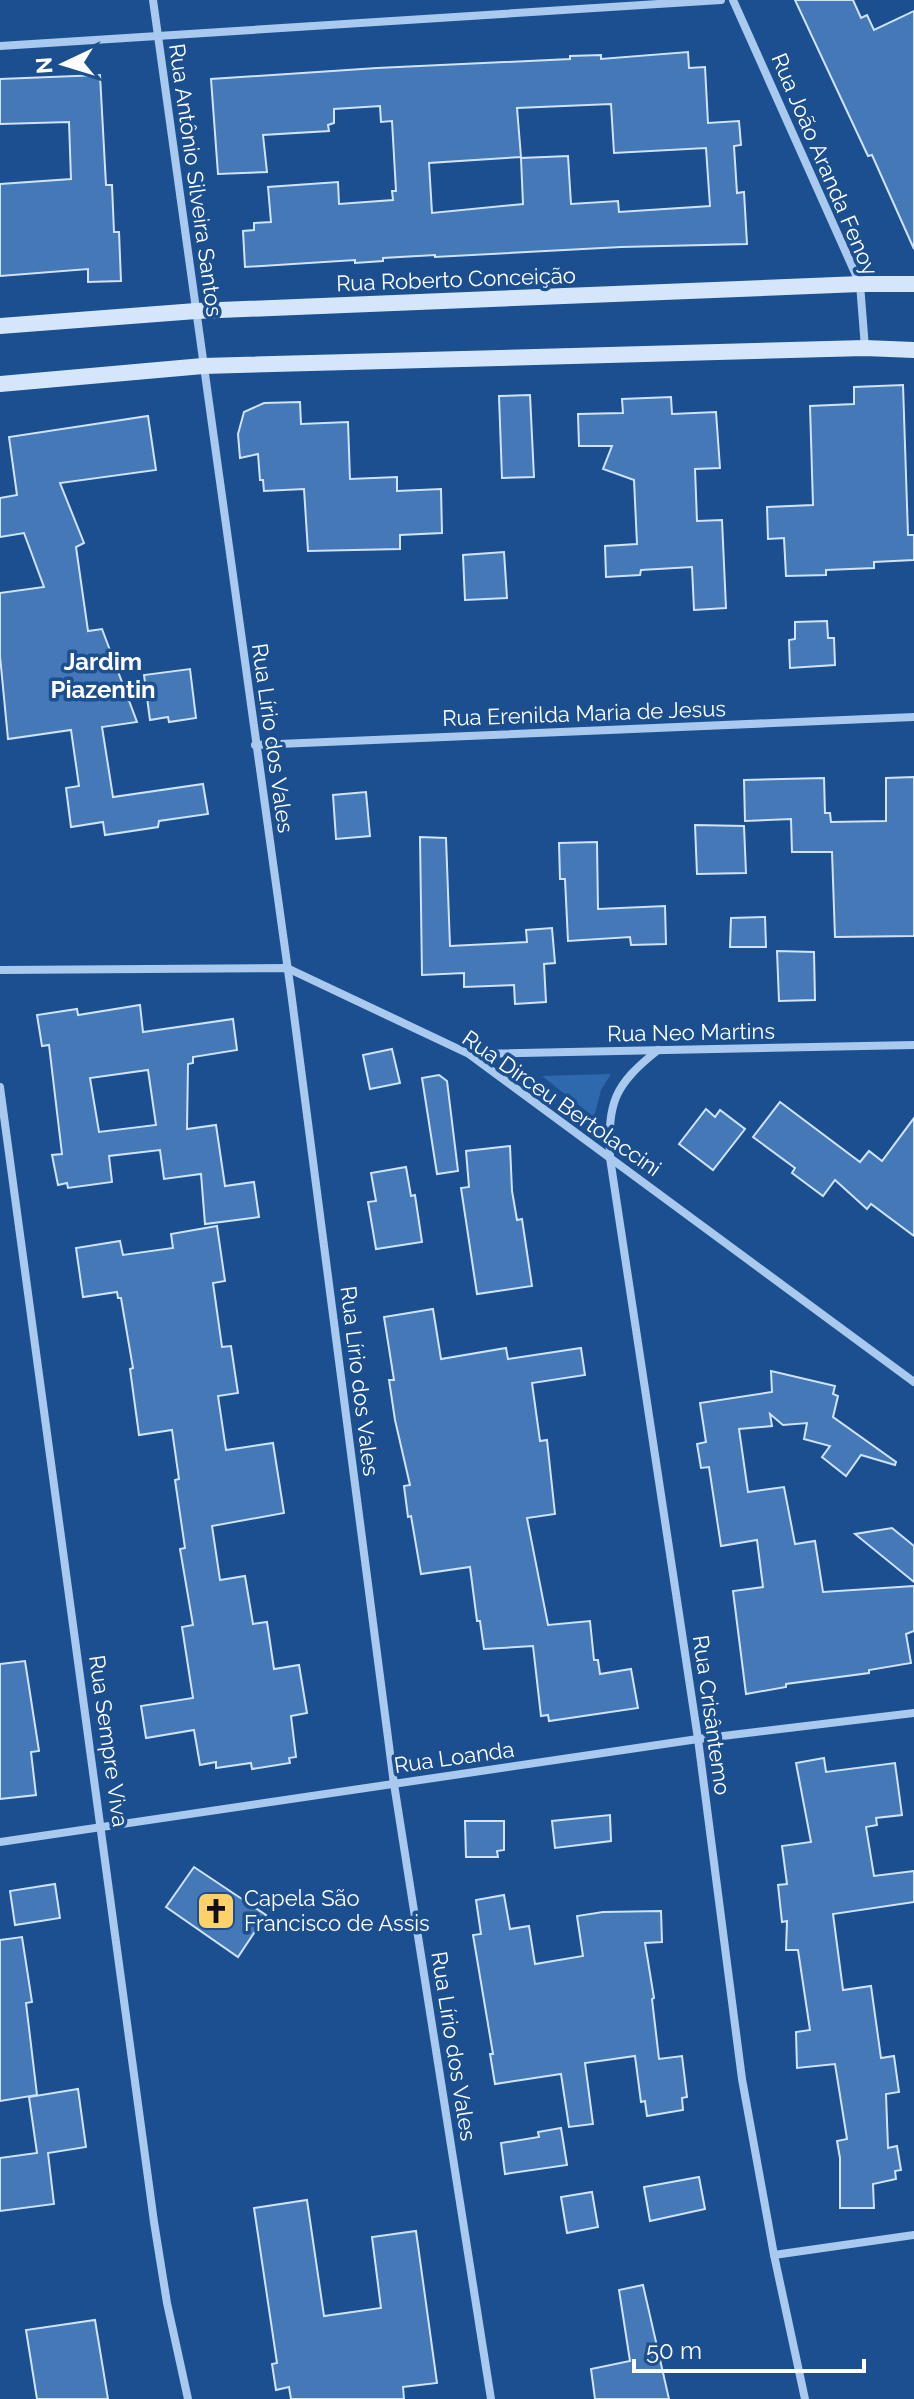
<svg xmlns="http://www.w3.org/2000/svg" width="914" height="2399" viewBox="0 0 914 2399" font-family="Raleway,sans-serif">
<style>
.green{fill:#2e69ad}
.building{fill:#4478b7;stroke:#cfe3fa;stroke-width:2;fill-rule:evenodd}
.lines{fill:none;stroke-linecap:round;stroke-linejoin:round}
.street{stroke:#a9c9ee;stroke-width:8}
.secondary{stroke:#d6e6fa;stroke-width:16}
.labels{text-anchor:middle;stroke-width:7;stroke-linejoin:round;paint-order:stroke}
.street-label{font-size:22px;fill:#fff;stroke:#1b4f8f}
.poi-label{font-size:22px;fill:#fff;stroke:#1b4f8f;text-anchor:start}
.neighbourhood-label{font-size:24px;font-weight:bold;fill:#fff;stroke:#1b4f8f}
</style>
<rect width="100%" height="100%" fill="#1b4f8f"/>
<polygon class="green" points="611,1074 601,1090 594,1117 542,1076"/>
<g class="building">
<polygon points="795,0 853,0 861,18 867,15 874,30 914,11 914,249 872,155 868,156"/>
<path d="M 688,52 L 689,68 L 705,67 L 708,123 L 739,121 L 741,145 L 734,146 L 737,193 L 744,192 L 747,244 L 621,247 L 435,257 L 435,255 L 383,258 L 383,261 L 355,263 L 355,260 L 245,267 L 243,231 L 254,230 L 254,223 L 271,222 L 268,187 L 338,182 L 339,204 L 393,200 L 392,191 L 396,191 L 392,121 L 381,122 L 380,106 L 334,109 L 334,123 L 328,125 L 329,131 L 263,135 L 267,172 L 218,174 L 211,79 L 377,68 L 570,59 L 570,56 L 601,55 L 601,59 ZM 611,104 L 614,153 L 706,148 L 710,206 L 619,212 L 618,201 L 571,204 L 568,156 L 521,158 L 523,204 L 432,213 L 429,163 L 521,157 L 517,108 Z"/>
<polygon points="100,75 106,185 112,185 114,232 119,232 121,281 88,282 88,269 0,276 0,184 71,179 69,122 0,124 0,79"/>
<polygon points="903,385 908,535 914,535 914,560 874,562 874,568 826,570 826,575 786,576 784,538 768,539 767,507 813,505 810,406 854,404 854,387"/>
<polygon points="530,395 534,477 502,478 499,396"/>
<polygon points="671,397 672,414 716,412 720,468 695,469 697,521 722,520 726,608 694,610 692,567 641,570 640,575 606,577 605,546 637,544 634,480 603,469 612,446 579,446 578,414 623,413 622,399"/>
<polygon points="300,402 301,424 348,422 350,479 397,477 397,491 441,489 442,533 400,535 400,549 308,551 304,489 264,491 263,480 260,480 258,454 240,458 238,434 244,412 264,403"/>
<polygon points="148,416 156,470 60,483 84,543 76,547 88,631 102,629 137,722 102,727 113,797 203,784 208,814 159,821 158,827 105,835 103,822 71,827 66,788 79,786 71,730 8,739 0,656 0,593 44,587 24,533 0,537 0,498 17,495 9,437"/>
<polygon points="504,552 507,598 465,600 463,555"/>
<polygon points="827,621 828,638 834,638 835,665 790,668 789,640 795,639 795,622"/>
<polygon points="190,669 196,718 169,722 168,717 150,720 144,675"/>
<polygon points="914,777 914,936 835,937 832,852 792,852 791,819 745,821 744,780 824,778 825,813 830,813 831,822 886,821 886,778"/>
<polygon points="366,792 370,836 336,839 333,795"/>
<polygon points="695,825 744,826 746,873 697,874"/>
<polygon points="420,837 446,838 450,946 527,942 526,930 552,928 555,963 544,964 546,1002 515,1004 514,985 464,987 464,973 422,975"/>
<polygon points="597,842 598,909 665,906 666,944 631,945 630,937 568,941 565,879 560,879 559,843"/>
<polygon points="765,917 766,947 730,947 731,918"/>
<polygon points="777,951 814,952 815,1000 779,1001"/>
<path d="M 140,1005 L 143,1032 L 233,1019 L 237,1050 L 193,1057 L 193,1063 L 188,1064 L 187,1129 L 216,1125 L 225,1186 L 254,1182 L 259,1217 L 205,1224 L 201,1174 L 164,1179 L 160,1150 L 109,1156 L 112,1182 L 68,1188 L 67,1183 L 58,1185 L 52,1155 L 62,1154 L 49,1045 L 42,1046 L 37,1015 L 77,1009 L 78,1015 ZM 148,1070 L 156,1125 L 99,1132 L 90,1078 Z"/>
<polygon points="392,1049 400,1083 370,1089 363,1055"/>
<polygon points="439,1075 447,1081 458,1171 437,1174 422,1078"/>
<polygon points="780,1102 860,1162 869,1151 882,1161 914,1118 914,1236 871,1204 867,1209 835,1180 823,1196 792,1173 795,1168 753,1137"/>
<polygon points="706,1109 715,1117 720,1110 745,1129 713,1170 679,1144"/>
<polygon points="510,1146 512,1191 517,1220 522,1219 532,1286 477,1294 461,1188 469,1187 466,1151"/>
<polygon points="406,1167 411,1196 415,1195 422,1242 376,1249 368,1202 376,1201 371,1173"/>
<polygon points="217,1226 225,1281 213,1283 222,1347 231,1346 238,1393 218,1396 226,1450 273,1443 284,1513 212,1526 220,1580 245,1576 253,1624 267,1622 274,1669 299,1665 307,1713 291,1716 296,1757 289,1758 290,1763 252,1769 251,1763 216,1768 216,1762 200,1765 194,1730 146,1738 141,1706 193,1698 182,1627 193,1625 180,1549 185,1548 175,1480 179,1479 172,1430 139,1435 130,1369 133,1368 121,1298 118,1298 117,1292 83,1297 76,1248 120,1241 123,1255 173,1248 171,1234"/>
<polygon points="433,1309 441,1359 506,1348 508,1359 581,1348 585,1375 532,1383 540,1441 547,1440 555,1514 527,1518 548,1625 590,1621 594,1660 598,1660 600,1674 631,1669 638,1708 549,1721 548,1715 541,1716 533,1646 484,1649 480,1621 477,1621 470,1567 421,1574 411,1516 408,1517 404,1486 410,1485 395,1420 389,1380 394,1380 384,1317"/>
<polygon points="771,1371 835,1386 833,1394 838,1396 833,1417 896,1462 895,1465 861,1455 846,1476 822,1457 830,1446 804,1439 807,1423 783,1425 770,1414 772,1426 739,1429 748,1492 784,1487 795,1544 815,1541 823,1592 914,1586 914,1631 906,1634 911,1663 869,1670 869,1673 786,1684 786,1687 746,1694 733,1591 763,1587 757,1540 721,1546 709,1467 701,1468 697,1444 706,1442 700,1403 772,1392"/>
<polygon points="892,1528 914,1546 914,1582 855,1534"/>
<polygon points="25,1661 39,1751 31,1752 36,1795 0,1799 0,1664"/>
<polygon points="824,1758 826,1772 895,1763 902,1815 876,1818 877,1825 866,1827 874,1876 914,1871 914,1902 833,1914 843,1990 871,1986 881,2058 894,2056 899,2092 886,2094 888,2148 897,2146 901,2170 895,2171 896,2179 873,2184 874,2208 840,2208 840,2158 837,2141 847,2139 835,2064 797,2068 796,2032 810,2030 798,1950 786,1950 787,1921 782,1922 778,1885 787,1884 782,1846 811,1842 796,1763"/>
<polygon points="610,1815 611,1841 555,1848 552,1821"/>
<polygon points="465,1821 504,1821 504,1850 497,1851 498,1857 466,1857"/>
<polygon points="194,1867 266,1915 238,1957 166,1907"/>
<polygon points="55,1884 60,1918 15,1925 10,1891"/>
<polygon points="504,1895 510,1929 529,1926 535,1964 583,1956 577,1916 603,1912 661,1911 662,1942 645,1943 654,1998 652,1999 659,2059 682,2056 687,2097 682,2098 683,2110 647,2116 645,2101 641,2102 635,2056 585,2063 593,2124 569,2127 561,2074 495,2084 490,2054 493,2054 473,1935 481,1934 476,1900"/>
<polygon points="22,1937 32,2002 26,2003 37,2095 0,2101 0,1940"/>
<polygon points="78,2089 86,2147 48,2153 54,2204 0,2211 0,2158 37,2153 29,2097"/>
<polygon points="561,2128 567,2165 505,2174 501,2143 539,2137 538,2132"/>
<polygon points="699,2177 705,2209 650,2221 644,2187"/>
<polygon points="592,2192 598,2227 567,2233 561,2197"/>
<polygon points="307,2200 324,2316 381,2308 372,2237 416,2231 437,2383 403,2387 404,2399 291,2399 289,2387 276,2390 272,2364 277,2363 254,2208"/>
<polygon points="643,2285 669,2399 595,2399 591,2369 630,2361 619,2290"/>
<polygon points="95,2320 108,2399 37,2399 26,2330"/>
</g>
<g class="lines">
<g class="street">
<polyline points="153,0 291,992 394,1784 491,2399"/>
<polyline points="733,0 860,284 865,348"/>
<polyline points="0,46 721,0"/>
<polyline points="255,745 914,717"/>
<polyline points="0,970 287,968 469,1054 914,1382"/>
<path d="M 658,1050 C 613,1086 608,1102 610,1158 L 698,1739 L 742,2079 L 774,2255 L 805,2399"/>
<polyline points="471,1054 914,1045"/>
<polyline points="0,1087 154,2222 167,2303 188,2399"/>
<polyline points="0,1842 698,1739 914,1713"/>
<polyline points="774,2255 914,2235"/>
</g>
<g class="secondary">
<polyline points="0,326 196,311 860,284 914,284"/>
<polyline points="0,384 203,366 865,348 914,350"/>
</g>
</g>
<defs>
<symbol id="church-square" viewBox="-11 -11 22 22"><rect x="-9" y="-9" width="18" height="18" rx="4" fill="#ffd166" stroke="#1b4f8f"/><path d="M-1.2-6h2.4v3.5h3.3v2.4h-3.3V6h-2.4V-.1h-3.3v-2.4h3.3Z" fill="#111"/></symbol>
</defs>
<g fill-rule="evenodd">
<use href="#church-square" x="194" y="1889" width="44" height="44"/>
</g>
<g class="labels">
<g class="street-label">
<text transform="translate(825 164) rotate(67)" y="8">Rua João Aranda Fenoy</text>
<text transform="translate(196 180) rotate(82)" y="8">Rua Antônio Silveira Santos</text>
<text transform="translate(456 279) rotate(-2)" y="8">Rua Roberto Conceição</text>
<text transform="translate(584 713) rotate(-2)" y="8">Rua Erenilda Maria de Jesus</text>
<text transform="translate(273 738) rotate(82)" y="8">Rua Lírio dos Vales</text>
<text transform="translate(691 1032) rotate(-1)" y="8">Rua Neo Martins</text>
<text transform="translate(562 1103) rotate(35)" y="8">Rua Dirceu Bertolaccini</text>
<text transform="translate(360 1381) rotate(83)" y="8">Rua Lírio dos Vales</text>
<text transform="translate(712 1715) rotate(82)" y="8">Rua Crisântemo</text>
<text transform="translate(109 1741) rotate(82)" y="8">Rua Sempre Viva</text>
<text transform="translate(454 1757) rotate(-8)" y="8">Rua Loanda</text>
<text transform="translate(454 2046) rotate(81)" y="8">Rua Lírio dos Vales</text>
</g>
<g class="poi-label">
<text x="244" y="1906">Capela São<tspan x="244" dy="25">Francisco de Assis</tspan></text>
</g>
<g class="neighbourhood-label">
<text x="103" y="670">Jardim<tspan x="103" dy="28">Piazentin</tspan></text>
</g>
</g>
<g transform="translate(64 64) rotate(266)" stroke="#1b4f8f" stroke-width="6" paint-order="stroke">
<path d="M0-6L14 30L0 20L-14 30Z" fill="#ffffff"/>
<text y="-12" font-size="22" font-weight="bold" text-anchor="middle" fill="#ffffff">N</text>
</g>
<path d="M634 2359v12h230v-12" fill="none" stroke="#ffffff" stroke-width="4"/>
<text x="646" y="2359" font-size="24" fill="#ffffff" stroke="#1b4f8f" stroke-width="6" paint-order="stroke">50 m</text>
</svg>
